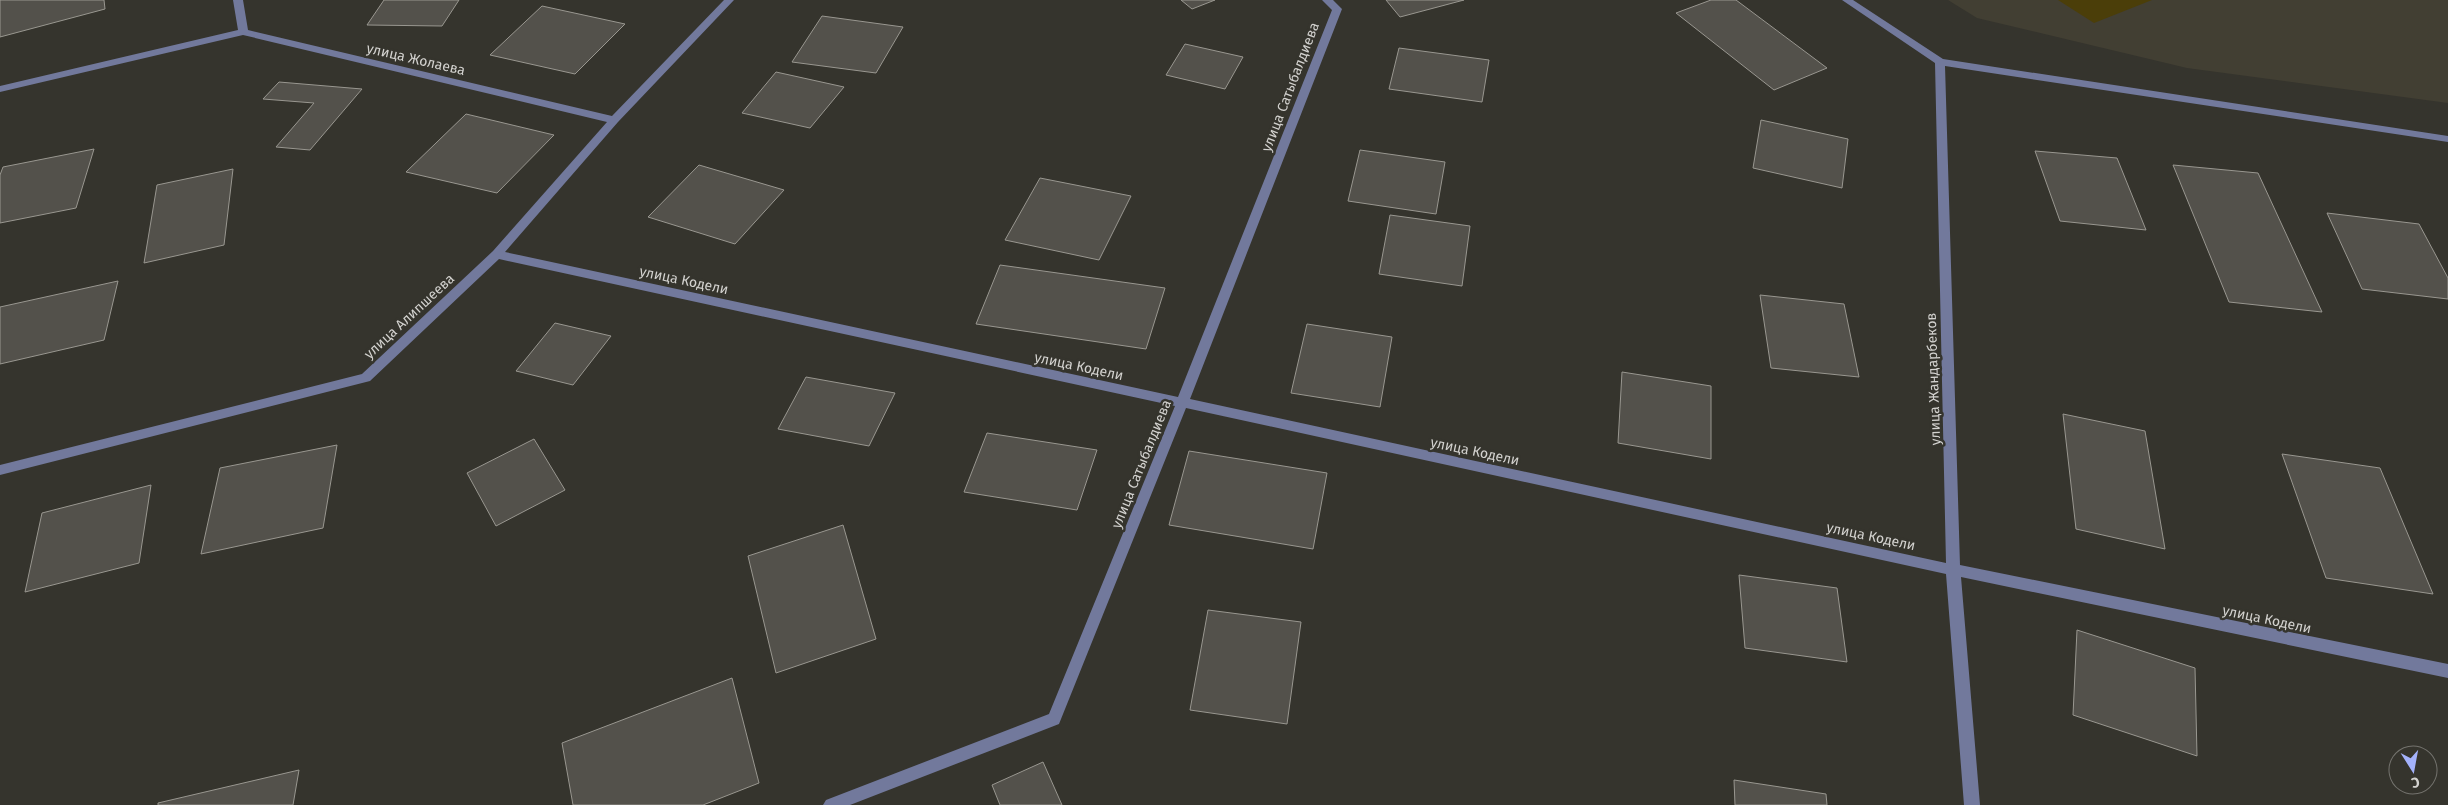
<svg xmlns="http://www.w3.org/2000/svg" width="2448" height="805" viewBox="0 0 2448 805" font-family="'Fira Sans',sans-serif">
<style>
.built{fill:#423f33}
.green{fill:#4b3e09}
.building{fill:#53514b;stroke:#999790}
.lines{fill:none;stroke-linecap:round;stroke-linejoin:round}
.minor{fill:#72799c;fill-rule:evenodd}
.labels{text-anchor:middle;stroke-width:5;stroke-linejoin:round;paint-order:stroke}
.street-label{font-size:14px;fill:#d3d2cf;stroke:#35342d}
</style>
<rect width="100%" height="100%" fill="#35342d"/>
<polygon class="built" points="1948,0 2448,0 2448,103 2187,68 1977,18"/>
<polygon class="green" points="2058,0 2152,0 2094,23"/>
<g class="building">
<polygon points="0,0 104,0 105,9 0,37"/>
<polygon points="384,0 459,0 442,26 367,25"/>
<polygon points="1181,0 1215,0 1192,9"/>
<polygon points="1386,0 1464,0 1400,17"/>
<polygon points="1711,0 1736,0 1827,68 1774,90 1676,13"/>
<polygon points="542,6 625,24 575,74 490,55"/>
<polygon points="822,16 903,27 876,73 792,62"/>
<polygon points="1185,44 1243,57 1225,89 1166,75"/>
<polygon points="1399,48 1489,60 1482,102 1389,89"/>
<polygon points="776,72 844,87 810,128 742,113"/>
<polygon points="279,82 362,89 310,150 276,147 314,103 263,99"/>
<polygon points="466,114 554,135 497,193 406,172"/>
<polygon points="1761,120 1848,139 1842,188 1753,168"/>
<polygon points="94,149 76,208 0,223 0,175 3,167"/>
<polygon points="1360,150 1445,162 1436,214 1348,201"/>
<polygon points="2035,151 2117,158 2146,230 2060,221"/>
<polygon points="699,165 784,190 735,244 648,217"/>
<polygon points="2173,165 2258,173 2322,312 2229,302"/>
<polygon points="233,169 224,245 144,263 157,185"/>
<polygon points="1040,178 1131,196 1099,260 1005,240"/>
<polygon points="2327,213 2419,224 2448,278 2448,299 2362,289"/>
<polygon points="1390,215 1470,226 1462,286 1379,274"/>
<polygon points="1000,265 1165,288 1146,349 976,324"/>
<polygon points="118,281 104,340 0,364 0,307"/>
<polygon points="1760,295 1844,304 1859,377 1771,368"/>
<polygon points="555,323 611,336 573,385 516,371"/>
<polygon points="1307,324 1392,337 1380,407 1291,393"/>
<polygon points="1622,372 1711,386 1711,459 1618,443"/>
<polygon points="806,377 895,393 869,446 778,429"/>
<polygon points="2063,414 2145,431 2165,549 2076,529"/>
<polygon points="987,433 1097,450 1077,510 964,492"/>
<polygon points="534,439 565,490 496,526 467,473"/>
<polygon points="337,445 323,528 201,554 220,468"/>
<polygon points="1189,451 1327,473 1313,549 1169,525"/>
<polygon points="2282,454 2380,468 2433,594 2326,578"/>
<polygon points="151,485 139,563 25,592 42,513"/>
<polygon points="843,525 876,639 776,673 748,556"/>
<polygon points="1739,575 1837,588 1847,662 1745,648"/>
<polygon points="1208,610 1301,622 1287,724 1190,710"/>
<polygon points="2077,630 2195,668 2197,756 2073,715"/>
<polygon points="732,678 759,783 703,805 573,805 562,743"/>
<polygon points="1043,762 1062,805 1000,805 992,785"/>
<polygon points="299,770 293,805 158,805 158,803"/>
<polygon points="1734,780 1826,794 1827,805 1735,805"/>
</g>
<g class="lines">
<polygon class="minor" points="233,0 243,0 248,30 612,116 724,0 734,0 618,122 505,252 1178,397 1332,10 1322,0 1333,0 1342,9 1190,399 1946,563 1935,63 1842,0 1853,0 1943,59 2448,136 2448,142 1945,66 1960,565 2448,664 2448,678 1961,577 1980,805 1964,805 1946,574 1186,408 1059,724 850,805 823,805 826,800 1049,714 1175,406 499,259 370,381 0,475 0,465 362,374 493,251 607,122 243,35 0,92 0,86 238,30"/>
</g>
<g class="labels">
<g class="street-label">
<text transform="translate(416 59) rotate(13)" y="5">улица Жолаева</text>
<text transform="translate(1290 87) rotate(-69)" y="5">улица Сатыбалдиева</text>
<text transform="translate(684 280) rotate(12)" y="5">улица Кодели</text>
<text transform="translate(409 316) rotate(-43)" y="5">улица Алипшеева</text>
<text transform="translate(1079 366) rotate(12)" y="5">улица Кодели</text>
<text transform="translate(1933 379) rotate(-92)" y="5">улица Жандарбеков</text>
<text transform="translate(1475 451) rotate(12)" y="5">улица Кодели</text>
<text transform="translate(1141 464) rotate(-68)" y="5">улица Сатыбалдиева</text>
<text transform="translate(1871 536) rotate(12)" y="5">улица Кодели</text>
<text transform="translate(2267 619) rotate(12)" y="5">улица Кодели</text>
</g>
</g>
<g transform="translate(2413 770) rotate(169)"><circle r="24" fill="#35342d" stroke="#74736e"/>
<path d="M0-4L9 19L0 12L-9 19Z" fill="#a4b2fc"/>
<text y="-8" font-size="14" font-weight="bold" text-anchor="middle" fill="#d3d2cf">С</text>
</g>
</svg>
